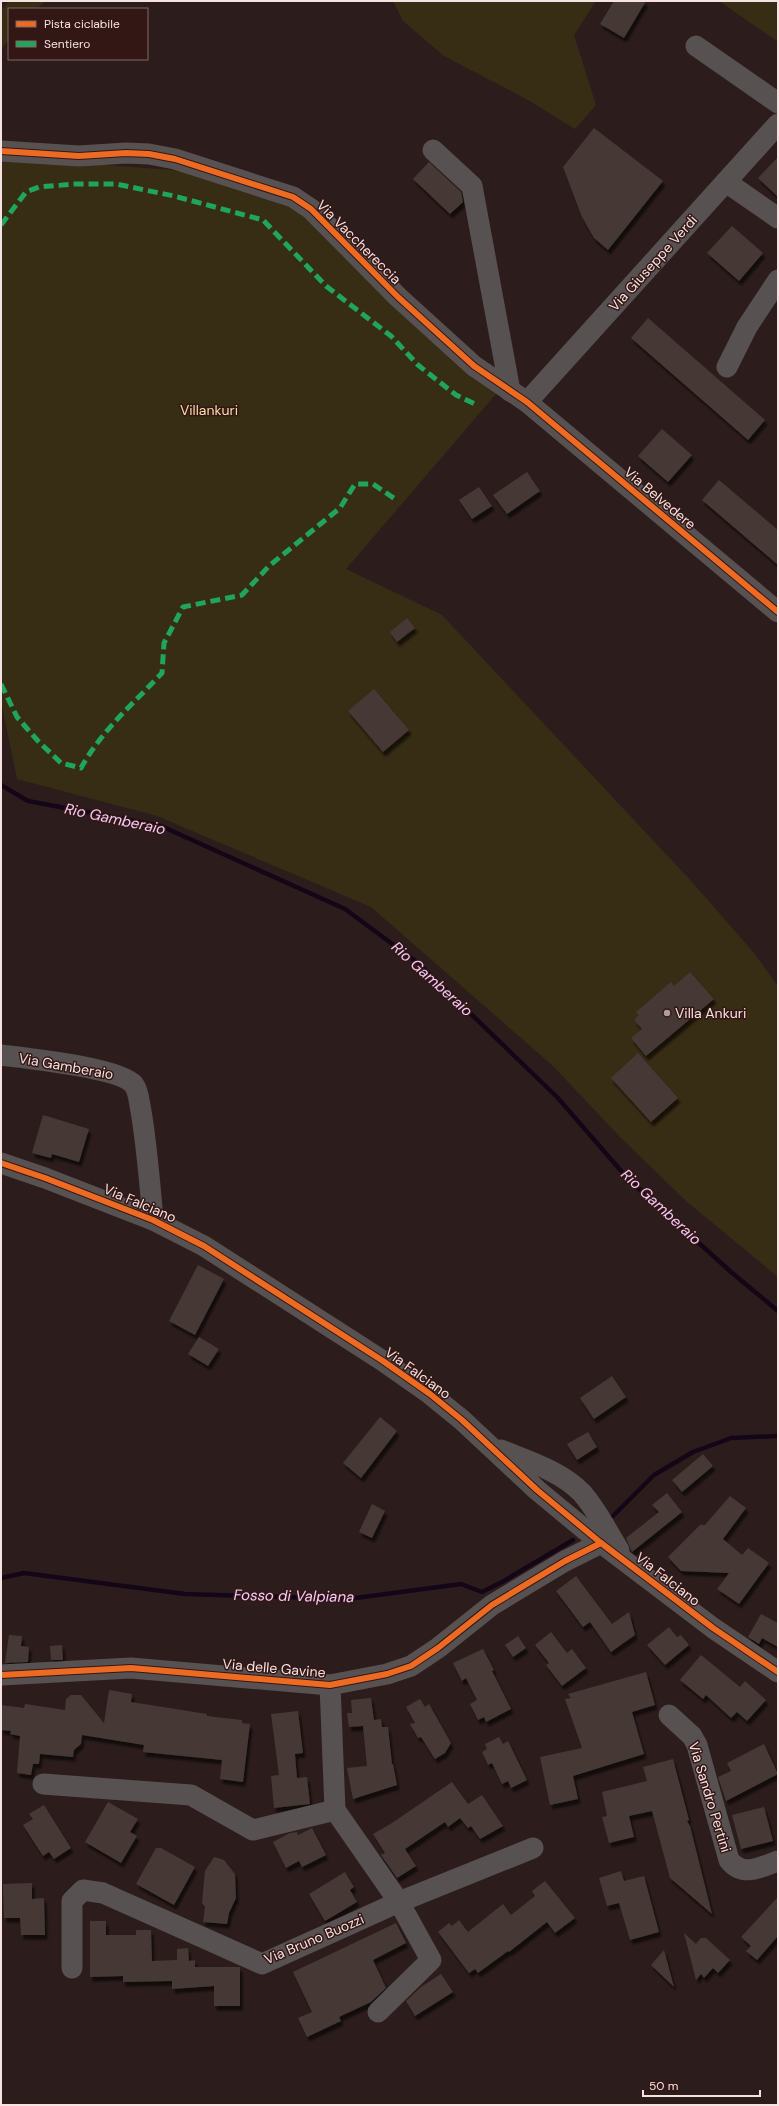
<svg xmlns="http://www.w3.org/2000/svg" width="779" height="2106" viewBox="0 0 779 2106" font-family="'DM Sans',sans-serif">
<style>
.green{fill:#372c14}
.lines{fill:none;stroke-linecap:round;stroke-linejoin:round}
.stream{stroke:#150617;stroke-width:4.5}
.building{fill:#453935;filter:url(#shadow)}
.minor{stroke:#575152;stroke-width:21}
.quiet{stroke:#20a55d;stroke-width:5;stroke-dasharray:10 5;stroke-linecap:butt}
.cycleway-casing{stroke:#331715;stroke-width:8}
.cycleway{stroke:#ed6a23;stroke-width:6}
.poi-dot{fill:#af9d9b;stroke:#331715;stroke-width:1.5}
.labels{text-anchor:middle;stroke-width:3;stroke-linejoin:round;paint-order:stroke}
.street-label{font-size:14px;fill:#f6e2e0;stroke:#331715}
.park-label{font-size:14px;fill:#f8dfa7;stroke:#331715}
.poi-label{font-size:14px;fill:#f6e2e0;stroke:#331715;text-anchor:start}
.water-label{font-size:15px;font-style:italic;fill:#f3caf9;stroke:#331715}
</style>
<defs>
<filter id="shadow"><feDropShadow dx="2.5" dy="4.5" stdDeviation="1" flood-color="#0009"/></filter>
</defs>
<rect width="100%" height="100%" fill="#2c1d1c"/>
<g class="green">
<polygon points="9,1 45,1 37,9 9,9 9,40 1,49 1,11"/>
<polygon points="393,1 596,1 574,35 596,105 575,129 528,100 444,56 403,21"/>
<polygon points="719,1 778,1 778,42"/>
<polygon points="1,157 198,172 291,204 496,394 346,569 442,615 693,883 754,953 778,986 778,1277 686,1201 621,1138 553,1066 371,907 157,816 17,779 1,701"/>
</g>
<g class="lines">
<g class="stream">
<polyline points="1,785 28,801 161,826 345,909 418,963 557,1097 629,1180 731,1272 778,1311"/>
<polyline points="613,1516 654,1475 693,1452 731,1438 778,1436"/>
<polyline points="1,1578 24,1573 185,1594 348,1599 461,1584 482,1592 502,1582 573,1540"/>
</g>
</g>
<g class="building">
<polygon points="614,1 646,1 624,38 600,24"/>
<polygon points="594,128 663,181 608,250 594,238 582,217 563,167"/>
<polygon points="778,157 778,197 758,178"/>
<polygon points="429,162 461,192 463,202 450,214 413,179"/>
<polygon points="732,226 763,253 739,281 707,253"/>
<polygon points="648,318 765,420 748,440 631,338"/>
<polygon points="662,429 692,455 668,482 638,456"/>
<polygon points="527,472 540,491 507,514 493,495"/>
<polygon points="719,480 778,530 778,565 702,500"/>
<polygon points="479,487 492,506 472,519 459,500"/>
<polygon points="407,618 415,628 397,642 390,632"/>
<polygon points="374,689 409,730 383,752 348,711"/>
<polygon points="690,972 714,999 646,1056 631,1038 642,1029 634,1020 639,1015 636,1012 671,982 674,986"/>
<polygon points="638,1053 678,1098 651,1122 611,1078"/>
<polygon points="43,1115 89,1129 79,1162 52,1154 51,1158 32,1153"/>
<polygon points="198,1265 224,1279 195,1335 169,1321"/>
<polygon points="199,1337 219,1349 208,1366 188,1354"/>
<polygon points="612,1376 626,1397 594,1419 580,1398"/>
<polygon points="380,1417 397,1431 361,1478 343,1463"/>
<polygon points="588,1432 597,1447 577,1460 567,1444"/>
<polygon points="703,1454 713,1466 682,1492 672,1480"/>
<polygon points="667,1493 682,1512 632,1552 626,1538 659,1512 652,1505"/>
<polygon points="730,1496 746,1508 723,1539 742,1555 748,1548 769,1563 739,1604 717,1589 729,1573 681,1571 668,1557 700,1525 705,1525"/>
<polygon points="372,1504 385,1511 372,1538 359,1532"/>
<polygon points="576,1576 612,1624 629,1612 635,1635 611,1652 590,1622 583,1627 556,1591"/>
<polygon points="761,1614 778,1623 778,1647 762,1638 759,1644 748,1637"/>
<polygon points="669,1627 677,1637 681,1635 689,1645 665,1665 647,1645"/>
<polygon points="551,1632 567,1653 572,1649 586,1668 562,1686 546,1665 549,1663 535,1645"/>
<polygon points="9,1635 22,1636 21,1646 29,1647 28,1662 5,1663"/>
<polygon points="518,1636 526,1648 513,1657 505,1645"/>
<polygon points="62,1645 63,1660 51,1660 50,1646"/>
<polygon points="483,1649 494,1670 492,1671 511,1709 486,1722 484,1717 478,1720 470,1704 477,1700 466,1678 462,1681 453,1663"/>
<polygon points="701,1655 740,1687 745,1681 766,1700 747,1721 737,1712 731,1718 706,1695 703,1699 680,1680"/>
<polygon points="646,1672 655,1705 632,1712 644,1754 573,1776 578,1799 550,1805 540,1757 582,1748 565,1699 571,1698 568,1694"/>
<polygon points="109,1690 132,1694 131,1702 207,1714 207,1716 242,1720 242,1723 250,1724 243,1782 220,1779 222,1760 143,1752 144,1745 82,1735 81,1744 74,1750 73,1757 40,1754 39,1764 33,1764 31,1775 17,1773 20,1736 10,1734 11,1731 1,1730 1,1705 24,1708 25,1704 65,1710 66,1699 71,1695 81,1695 104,1723"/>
<polygon points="371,1698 374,1720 381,1719 382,1727 388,1727 392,1764 393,1764 397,1785 353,1799 347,1768 367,1766 363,1726 349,1727 347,1713 352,1713 351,1700"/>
<polygon points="420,1699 425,1707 429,1704 451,1743 445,1753 435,1759 421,1737 418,1738 410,1724 415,1723 406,1707"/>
<polygon points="298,1711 303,1753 295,1754 297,1778 307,1777 310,1804 274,1808 271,1776 279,1775 271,1714"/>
<polygon points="499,1737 503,1744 508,1741 527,1780 511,1788 508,1781 502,1784 492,1763 488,1765 482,1752 487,1749 485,1744"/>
<polygon points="764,1744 778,1774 726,1801 718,1777 731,1771 727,1763"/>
<polygon points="673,1759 689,1820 687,1821 690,1826 712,1914 670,1878 652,1811 629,1816 634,1837 609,1843 602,1817 607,1816 602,1792 647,1781 643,1767"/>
<polygon points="452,1782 468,1804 482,1795 503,1826 480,1839 471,1826 468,1828 460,1818 448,1827 445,1822 405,1849 416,1866 397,1878 381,1855 385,1853 373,1834 392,1823"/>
<polygon points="108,1802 138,1819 130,1832 137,1836 121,1863 85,1842"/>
<polygon points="44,1805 71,1848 54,1859 49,1852 43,1856 23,1825 33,1819 29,1814"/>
<polygon points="764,1807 773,1841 741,1849 732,1815"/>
<polygon points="312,1828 326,1855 302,1867 299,1861 286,1868 273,1842 290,1833 297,1832 298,1835"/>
<polygon points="156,1848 161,1848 195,1867 174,1905 136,1884"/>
<polygon points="214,1857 224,1860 235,1874 236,1898 229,1913 227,1924 203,1922 205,1907 202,1903 205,1871"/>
<polygon points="621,1871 624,1881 644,1876 659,1932 630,1940 619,1903 607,1906 599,1878"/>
<polygon points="345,1872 354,1887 350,1890 357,1902 325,1921 309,1894"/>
<polygon points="545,1881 575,1918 555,1933 547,1922 509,1952 508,1951 478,1973 475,1969 469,1973 438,1932 449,1923 452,1926 459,1920 468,1932 503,1904 511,1915 535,1896 532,1891"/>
<polygon points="32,1883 32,1899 44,1898 45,1935 21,1935 20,1918 4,1918 3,1884"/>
<polygon points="778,1897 778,1936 757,1960 746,1951 751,1946 741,1937"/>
<polygon points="90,1921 106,1921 106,1935 136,1935 136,1930 151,1930 152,1961 177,1960 177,1949 188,1948 189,1961 195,1960 195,1967 240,1967 240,2006 214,2006 214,1986 172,1989 172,1981 123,1982 123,1976 90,1977"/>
<polygon points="396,1923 406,1943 373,1960 386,1988 371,2002 339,2017 341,2021 307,2037 298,2018 312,2012 293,1972"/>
<polygon points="684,1933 696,1944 701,1938 706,1938 730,1960 718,1973 713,1968 704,1978 701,1974 696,1980"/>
<polygon points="664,1950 674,1987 651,1965"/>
<polygon points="441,1974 453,1992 415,2016 406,2001 421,1987"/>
</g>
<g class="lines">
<g class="minor">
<polyline points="696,46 778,103"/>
<polyline points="433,150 472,186 510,391"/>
<polyline points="1,151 79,156 126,153 149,154 175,159 293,197 311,209 398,297 474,366 527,402 778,612"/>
<polyline points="726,182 778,218"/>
<polyline points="727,367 747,327 778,280"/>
<polyline points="527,402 778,124"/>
<path d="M 1,1055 C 25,1058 122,1068 134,1085 C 139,1092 139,1102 141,1111 C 147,1147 150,1184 153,1220"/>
<polyline points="1,1163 45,1178 153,1220 204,1246 383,1361 430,1394 462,1420 537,1490 601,1543 713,1628 778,1672"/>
<path d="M 501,1450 C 528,1461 561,1471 582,1493 C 597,1510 607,1531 619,1550"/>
<polyline points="1,1675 131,1668 330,1685 387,1674 411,1666 438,1648 492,1605 565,1561 601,1543"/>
<polyline points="330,1685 335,1810 399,1902 431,1960 378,2012"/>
<path d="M 669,1715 L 692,1736 L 697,1745 L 729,1860 C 743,1878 761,1867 778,1861"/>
<polyline points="43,1784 191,1795 253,1830 335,1810"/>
<polyline points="72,1968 72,1901 83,1890 103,1893 262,1964 399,1902 533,1848"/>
</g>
<g class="quiet">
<polyline points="1,225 26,192 39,187 75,184 116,184 174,196 263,220 326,286 391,336 418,365 456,395 477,405"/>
<path d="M 1,684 L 17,717 L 38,741 L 61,763 L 81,768 C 102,730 133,704 162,673 L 164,643 L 183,607 L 242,595 L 269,566 L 340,508 L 355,484 L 373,484 L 395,499"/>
</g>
<defs>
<g id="cycleway">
<polyline points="1,151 79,156 126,153 149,154 175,159 293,197 311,209 398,297 474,366 527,402 778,612"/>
<polyline points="1,1163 45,1178 153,1220 204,1246 383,1361 430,1394 462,1420 537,1490 601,1543 713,1628 778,1672"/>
<polyline points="1,1675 131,1668 330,1685 387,1674 411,1666 438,1648 492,1605 565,1561 601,1543"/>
</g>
</defs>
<use href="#cycleway" class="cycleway-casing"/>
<use href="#cycleway" class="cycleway"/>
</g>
<circle class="poi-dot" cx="667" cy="1013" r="4"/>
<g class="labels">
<g class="street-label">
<text transform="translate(359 242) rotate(45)" y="5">Via Vacchereccia</text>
<text transform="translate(653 263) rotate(-48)" y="5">Via Giuseppe Verdi</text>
<text transform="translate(660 498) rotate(40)" y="5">Via Belvedere</text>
<text transform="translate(66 1066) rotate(10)" y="5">Via Gamberaio</text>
<text transform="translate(140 1203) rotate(23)" y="5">Via Falciano</text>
<text transform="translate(418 1373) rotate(36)" y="5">Via Falciano</text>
<text transform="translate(668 1579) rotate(38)" y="5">Via Falciano</text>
<text transform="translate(274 1668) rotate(5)" y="5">Via delle Gavine</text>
<text transform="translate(710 1797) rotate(73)" y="5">Via Sandro Pertini</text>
<text transform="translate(314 1939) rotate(-23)" y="5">Via Bruno Buozzi</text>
</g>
<g class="park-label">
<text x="209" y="415">Villankuri</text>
</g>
<g class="poi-label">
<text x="675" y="1018">Villa Ankuri</text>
</g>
<g class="water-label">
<text transform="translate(115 819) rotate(12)" y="5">Rio Gamberaio</text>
<text transform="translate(432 979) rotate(42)" y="5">Rio Gamberaio</text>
<text transform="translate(661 1207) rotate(43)" y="5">Rio Gamberaio</text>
<text transform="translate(294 1596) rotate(1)" y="5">Fosso di Valpiana</text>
</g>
</g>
<rect width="779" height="2106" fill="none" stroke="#f6e2e0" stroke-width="4"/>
<rect x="8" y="8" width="140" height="52" fill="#331715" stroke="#816866"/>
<rect x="16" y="21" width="20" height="6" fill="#ed6a23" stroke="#816866"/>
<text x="44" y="28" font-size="12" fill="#f6e2e0">Pista ciclabile</text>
<rect x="16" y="41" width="20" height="6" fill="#20a55d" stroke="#816866"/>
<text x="44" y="48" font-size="12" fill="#f6e2e0">Sentiero</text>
<path d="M643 2090v6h117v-6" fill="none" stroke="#f6e2e0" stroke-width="2"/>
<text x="649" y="2090" font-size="12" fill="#f6e2e0" stroke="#331715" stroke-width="3" paint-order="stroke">50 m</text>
</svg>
